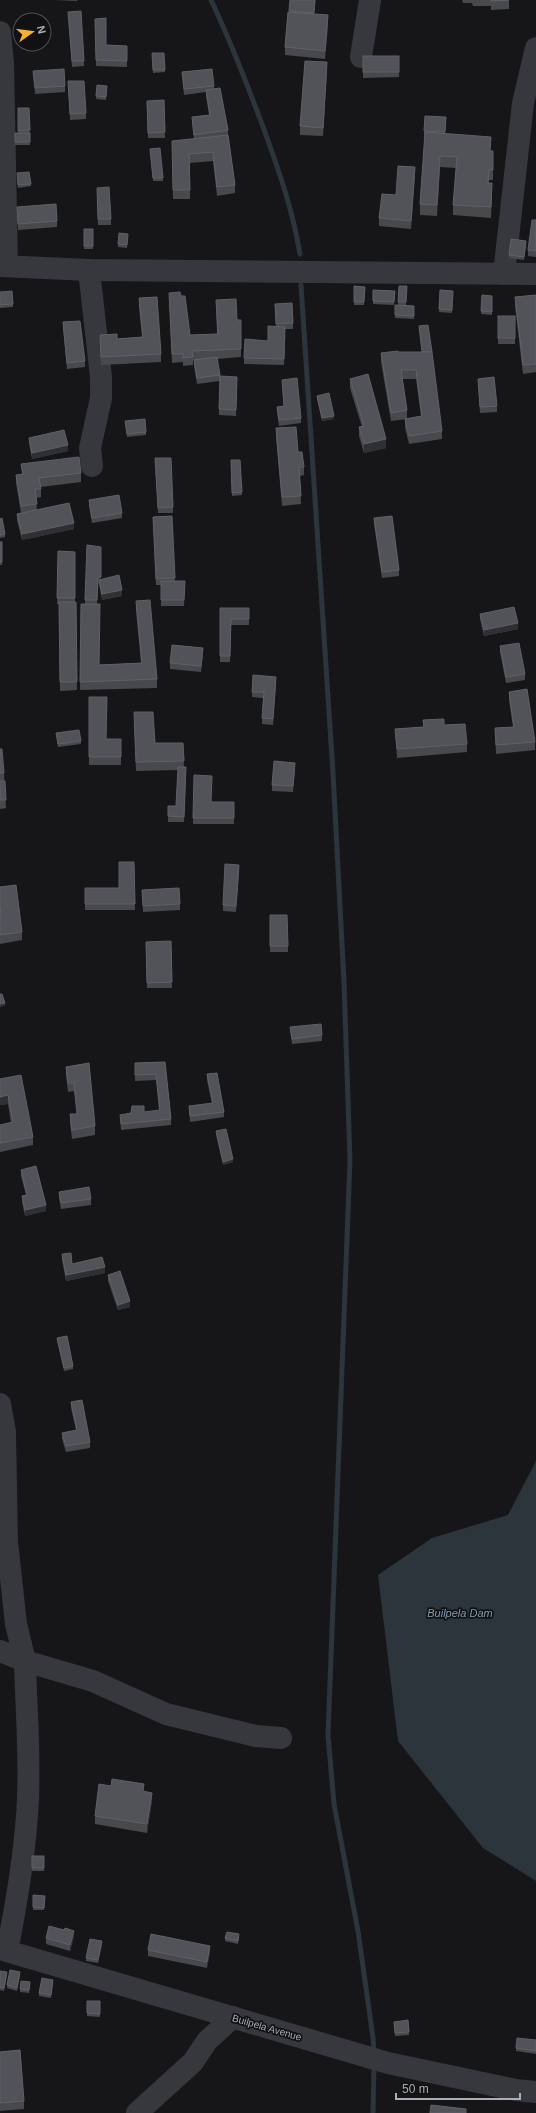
<svg xmlns="http://www.w3.org/2000/svg" width="536" height="2113" viewBox="0 0 536 2113" font-family="Helvetica,sans-serif">
<style>
.water{fill:#2c353c}
.lines{fill:none;stroke-linecap:round;stroke-linejoin:round}
.stream{stroke:#2c353c;stroke-width:5}
.minor{stroke:#37383d;stroke-width:22}
.wall{fill:#47494d}
.shaded-wall{fill:#2f3033}
.building{fill:#525359;stroke:#5f6168}
.labels{text-anchor:middle;stroke-width:3.5;stroke-linejoin:round;paint-order:stroke}
.street-label{font-size:10px;fill:#a8adb8;stroke:#111113}
.water-label{font-size:11px;font-style:italic;fill:#7f9bb3;stroke:#111113}
</style>
<rect width="100%" height="100%" fill="#161618"/>
<polygon class="water" points="536,1461 536,1881 483,1848 398,1741 378,1575 432,1538 508,1515"/>
<g class="lines">
<g class="stream">
<path d="M 211,0 C 232,44 249,89 266,135 C 280,174 293,212 300,254"/>
<polyline points="301,285 333,773 344,982 350,1160 328,1735 334,1804 358,1931 373,2038 374,2052"/>
<polyline points="373,2113 374,2064"/>
</g>
<g class="minor">
<polyline points="0,32 3,63 7,266"/>
<polyline points="361,57 370,0"/>
<polyline points="0,266 89,270 536,274"/>
<polyline points="89,270 101,377 101,398 90,448 92,466"/>
<polyline points="504,274 523,103 536,48"/>
<polyline points="0,1404 5,1432 7,1542 16,1624 25,1661 93,1681 166,1714 256,1736 281,1738"/>
<path d="M 0,1651 L 25,1661 C 26,1706 30,1752 28,1798 C 26,1849 17,1901 7,1951"/>
<polyline points="0,1949 388,2063 516,2090 536,2092"/>
<polyline points="137,2113 193,2062 207,2041 233,2017"/>
</g>
</g>
<g class="wall">
<polygon points="54,0 77,0 77,1"/>
<polygon points="315,0 314,14 328,24 325,59 285,55 285,47 289,12"/>
<polygon points="462,0 509,0 509,9 491,10 491,6 473,6 472,3 463,3"/>
<polygon points="68,12 84,61 84,66 72,67"/>
<polygon points="95,19 106,45 127,46 127,67 96,66"/>
<polygon points="152,53 164,53 165,72 153,73"/>
<polygon points="363,56 399,56 399,77 363,78"/>
<polygon points="33,71 65,86 65,92 35,94"/>
<polygon points="327,71 323,136 300,135 300,126"/>
<polygon points="182,72 214,86 214,89 228,130 228,135 235,185 235,193 217,196 213,161 190,163 190,199 173,199 172,141 194,139 192,123 192,117 209,115 206,96 206,92 184,95"/>
<polygon points="68,81 86,113 86,119 70,120"/>
<polygon points="97,85 107,86 106,100 96,99"/>
<polygon points="164,100 165,138 148,138 147,101"/>
<polygon points="18,108 29,108 30,145 15,145 15,133 18,133"/>
<polygon points="446,117 445,134 491,151 493,151 493,180 489,180 488,183 492,194 491,218 453,215 453,205 456,168 440,167 437,216 420,215 420,204 425,137 424,137 424,131"/>
<polygon points="150,152 163,178 163,181 153,181"/>
<polygon points="17,173 31,184 31,186 18,188"/>
<polygon points="415,175 411,229 379,226 379,218 396,195"/>
<polygon points="97,188 111,219 111,225 98,225"/>
<polygon points="17,207 57,221 57,227 18,230"/>
<polygon points="536,220 536,257 528,256 528,250"/>
<rect x="84" y="229" width="9" height="20"/>
<polygon points="128,237 127,248 118,247 118,244"/>
<polygon points="526,244 524,260 509,258 509,255"/>
<polygon points="354,286 365,287 364,305 354,305"/>
<polygon points="399,286 407,286 406,305 414,306 414,319 395,318 395,305 398,305"/>
<polygon points="373,290 395,291 394,305 373,304"/>
<polygon points="440,290 453,291 452,313 439,312"/>
<polygon points="0,292 13,304 13,307 0,308"/>
<polygon points="169,293 181,296 190,335 217,334 216,300 237,320 241,320 241,357 217,359 220,375 220,381 197,384 194,366 194,360 193,360 193,365 183,366 183,362 172,363"/>
<polygon points="482,295 492,296 492,315 481,314"/>
<polygon points="536,295 536,372 523,374 515,306 515,297"/>
<polygon points="139,298 161,354 161,362 101,365 100,335 117,339 142,337 139,307"/>
<polygon points="275,310 293,323 293,329 285,329 284,365 244,364 244,358 268,341 276,326"/>
<rect x="498" y="316" width="17" height="28"/>
<polygon points="63,322 85,361 85,367 67,369 63,328"/>
<polygon points="419,326 442,431 442,439 409,444 405,428 405,419 421,416 416,379 402,379 407,410 407,419 391,421 381,362 381,353 422,352"/>
<polygon points="237,377 236,416 219,415 219,409"/>
<polygon points="350,379 386,448 364,453 359,436 359,427 362,427 350,388"/>
<polygon points="478,379 497,406 497,412 480,413"/>
<polygon points="282,380 301,418 301,423 279,426 277,412 277,407 284,406"/>
<polygon points="317,396 334,419 322,421 317,399"/>
<polygon points="125,421 146,432 146,435 127,437"/>
<polygon points="276,428 298,452 304,467 304,475 300,476 301,504 282,506 276,437"/>
<polygon points="29,438 68,451 32,459 29,443"/>
<polygon points="155,458 173,507 173,513 158,513"/>
<polygon points="231,460 240,460 242,495 232,496"/>
<polygon points="21,464 81,473 81,482 41,487 41,497 36,498 37,510 74,529 22,540 17,520 17,514 21,513 16,483 16,475 22,474"/>
<polygon points="89,500 122,513 122,518 92,523 89,506"/>
<polygon points="172,516 175,581 185,581 184,606 161,606 161,585 156,585 153,517"/>
<polygon points="374,518 399,570 399,576 382,578 374,524"/>
<polygon points="0,519 5,534 5,537 0,538"/>
<rect x="0" y="542" width="2" height="23"/>
<polygon points="87,545 101,579 122,596 102,600 99,584 98,584 97,604 99,665 141,663 136,610 136,601 157,679 157,688 80,690 81,604 85,604"/>
<polygon points="58,551 75,552 75,602 77,690 60,691 59,604 57,604"/>
<polygon points="220,608 249,608 249,625 231,625 230,662 220,662"/>
<polygon points="480,614 518,629 484,636 480,619"/>
<polygon points="500,646 525,674 525,680 506,683 500,652"/>
<polygon points="203,654 201,672 170,669 170,663"/>
<polygon points="276,683 273,725 262,724 263,698 252,697 252,692"/>
<polygon points="509,692 535,742 535,750 496,754 495,728 513,727 509,700"/>
<polygon points="89,697 106,739 121,739 121,765 89,765"/>
<polygon points="423,720 444,725 467,744 467,752 397,758 395,729 423,727"/>
<polygon points="134,721 155,743 183,743 184,767 186,773 184,822 168,822 168,806 176,806 178,770 136,771"/>
<polygon points="56,733 81,741 81,744 58,747"/>
<polygon points="0,749 4,773 6,808 0,809"/>
<polygon points="295,769 293,792 272,791 272,785"/>
<polygon points="194,775 211,802 234,802 234,824 193,824"/>
<polygon points="134,862 135,910 85,910 85,888 119,888"/>
<polygon points="239,871 236,912 223,911 223,905"/>
<polygon points="0,887 22,932 22,940 0,944"/>
<polygon points="142,890 180,904 180,910 143,912"/>
<polygon points="270,915 288,946 288,952 270,952"/>
<polygon points="171,941 172,988 147,988 146,942"/>
<polygon points="290,1027 322,1035 322,1041 292,1044"/>
<polygon points="165,1062 171,1119 171,1125 121,1130 120,1115 159,1111 156,1080 135,1081 135,1063"/>
<polygon points="89,1063 95,1126 95,1135 72,1139 70,1123 70,1114 77,1114 74,1091 68,1092 66,1075 66,1067"/>
<polygon points="207,1074 224,1112 224,1117 190,1122 189,1106 212,1104 207,1080"/>
<polygon points="0,1079 33,1137 33,1145 0,1152 0,1125 11,1123 8,1104 0,1105"/>
<polygon points="216,1131 233,1162 223,1165 216,1134"/>
<polygon points="21,1170 46,1211 25,1216 22,1202 22,1196 26,1195 21,1176"/>
<polygon points="59,1192 91,1199 91,1205 61,1209 59,1198"/>
<polygon points="62,1254 72,1264 105,1273 66,1281 62,1260"/>
<polygon points="108,1275 130,1307 118,1310 108,1281"/>
<polygon points="57,1338 73,1366 73,1369 64,1371 57,1340"/>
<polygon points="71,1402 90,1442 90,1448 66,1452 62,1439 62,1433 76,1430 71,1408"/>
<polygon points="152,1801 147,1833 95,1824 95,1816"/>
<rect x="32" y="1856" width="12" height="15"/>
<polygon points="33,1895 45,1896 44,1910 33,1910"/>
<polygon points="74,1937 70,1951 46,1944 46,1938"/>
<polygon points="239,1937 238,1944 225,1941 225,1938"/>
<polygon points="102,1944 98,1963 86,1961 86,1958"/>
<polygon points="148,1950 210,1952 207,1968 148,1956"/>
<polygon points="0,1971 7,1975 4,1991 0,1990"/>
<polygon points="20,1975 17,1991 7,1988 7,1985"/>
<polygon points="53,1983 51,1998 39,1996 39,1993"/>
<polygon points="30,1985 29,1993 20,1992 20,1989"/>
<polygon points="87,2001 100,2001 100,2017 87,2016"/>
<polygon points="408,2020 409,2035 395,2036 394,2025"/>
<polygon points="536,2040 536,2054 516,2051 516,2048"/>
<polygon points="0,2052 24,2101 24,2109 0,2111"/>
</g>
<g class="shaded-wall">
<polygon points="328,15 328,24 325,59 325,51"/>
<polygon points="327,62 327,71 323,136 323,128"/>
<polygon points="440,156 440,167 437,216 437,205"/>
<polygon points="415,167 415,175 411,229 411,221"/>
<polygon points="492,183 492,194 491,218 491,207"/>
<polygon points="334,416 334,419 322,421 322,418"/>
<polygon points="386,439 386,448 364,453 364,444"/>
<polygon points="68,445 68,451 32,459 32,453"/>
<polygon points="74,523 74,529 22,540 22,534"/>
<polygon points="101,577 101,583 99,580 99,584 98,584 97,606 98,578"/>
<polygon points="122,590 122,596 102,600 102,594"/>
<polygon points="518,623 518,629 484,636 484,630"/>
<polygon points="276,677 276,683 273,725 273,719"/>
<polygon points="5,1003 5,1006 0,1007 0,1004"/>
<polygon points="8,1095 8,1104 0,1105 0,1097"/>
<polygon points="233,1159 233,1162 223,1165 223,1162"/>
<polygon points="46,1205 46,1211 25,1216 25,1210"/>
<polygon points="105,1267 105,1273 66,1281 66,1275"/>
<polygon points="130,1301 130,1307 118,1310 118,1305"/>
<polygon points="152,1793 152,1801 147,1833 147,1824"/>
<polygon points="74,1931 74,1937 70,1951 70,1945"/>
<polygon points="102,1941 102,1944 98,1963 98,1960"/>
<polygon points="210,1946 210,1952 207,1968 207,1962"/>
<polygon points="20,1972 20,1975 17,1991 17,1988"/>
</g>
<g class="building">
<polygon points="290,0 315,0 314,13 289,11"/>
<polygon points="491,0 509,0 491,1"/>
<polygon points="81,11 84,61 72,61 68,12"/>
<polygon points="288,12 328,15 325,51 285,47"/>
<polygon points="106,18 106,45 127,46 127,61 96,60 95,19"/>
<polygon points="152,53 164,53 165,70 153,70"/>
<rect x="363" y="56" width="36" height="16"/>
<polygon points="305,61 327,62 323,128 300,126"/>
<polygon points="64,69 65,86 35,88 33,71"/>
<polygon points="212,69 214,86 184,89 182,72"/>
<polygon points="68,81 84,81 86,113 70,114"/>
<polygon points="97,85 107,86 106,97 96,96"/>
<polygon points="220,88 228,130 194,135 192,117 210,115 206,90"/>
<polygon points="164,100 165,132 148,133 147,101"/>
<polygon points="18,108 29,108 30,130 18,131"/>
<polygon points="425,116 446,117 445,132 424,131"/>
<polygon points="425,132 491,137 490,151 493,151 493,170 489,170 488,183 492,183 491,207 453,205 457,157 440,156 437,205 420,204"/>
<rect x="15" y="133" width="15" height="9"/>
<polygon points="228,135 235,185 217,187 213,152 189,154 190,190 173,190 172,141"/>
<polygon points="160,148 163,178 153,178 150,149"/>
<polygon points="398,166 415,167 411,221 379,218 382,194 396,195"/>
<polygon points="29,172 31,184 18,185 17,173"/>
<polygon points="109,187 111,219 98,219 97,188"/>
<polygon points="56,204 57,221 18,224 17,207"/>
<polygon points="532,220 536,220 536,251 528,250"/>
<rect x="84" y="229" width="9" height="17"/>
<polygon points="119,233 128,234 127,245 118,244"/>
<polygon points="511,239 526,241 524,257 509,255"/>
<polygon points="354,286 365,287 364,302 354,302"/>
<polygon points="399,286 407,286 406,302 398,302"/>
<polygon points="373,290 395,291 394,302 373,301"/>
<polygon points="440,290 453,291 452,310 439,309"/>
<polygon points="12,291 13,304 0,305 0,292"/>
<polygon points="180,292 181,296 185,296 190,335 218,334 216,300 236,299 237,320 241,320 241,349 192,351 193,357 183,358 183,354 172,354 169,293"/>
<polygon points="482,295 492,296 492,312 481,311"/>
<polygon points="536,295 536,364 523,365 515,297"/>
<polygon points="157,297 161,354 101,357 100,335 117,334 117,339 143,337 139,298"/>
<polygon points="292,303 293,323 276,324 275,304"/>
<polygon points="395,305 414,306 414,316 395,315"/>
<rect x="498" y="316" width="17" height="22"/>
<polygon points="80,321 85,361 67,363 63,322"/>
<polygon points="428,325 432,352 422,352 419,326"/>
<polygon points="268,326 285,327 284,359 244,358 245,339 268,341"/>
<polygon points="398,351 398,352 432,352 442,431 409,436 405,419 422,416 416,370 401,370 407,410 391,413 381,353"/>
<polygon points="217,357 220,375 197,378 194,360"/>
<polygon points="368,374 386,439 364,444 359,427 364,426 350,379"/>
<polygon points="220,376 237,377 236,410 219,409"/>
<polygon points="494,377 497,406 480,407 478,379"/>
<polygon points="297,378 301,418 279,420 277,407 284,406 282,380"/>
<polygon points="329,393 334,416 322,418 317,396"/>
<polygon points="145,419 146,432 127,434 125,421"/>
<polygon points="296,427 298,452 302,452 304,467 299,467 301,496 282,497 276,428"/>
<polygon points="64,430 68,445 32,453 29,438"/>
<polygon points="79,457 81,473 39,478 41,489 35,489 37,504 21,506 16,475 23,474 21,464"/>
<polygon points="155,458 171,458 173,507 158,508"/>
<polygon points="231,460 240,460 242,492 232,493"/>
<polygon points="119,495 122,513 92,518 89,500"/>
<polygon points="69,503 74,523 22,534 17,514"/>
<polygon points="172,516 175,578 156,579 153,517"/>
<polygon points="392,516 399,570 382,572 374,518"/>
<polygon points="2,518 5,534 0,535 0,519"/>
<rect x="0" y="542" width="2" height="20"/>
<polygon points="87,545 101,547 101,577 98,578 97,600 85,600"/>
<polygon points="58,551 75,552 75,598 57,598"/>
<polygon points="119,575 122,590 102,594 99,580"/>
<polygon points="161,581 185,581 184,600 161,600"/>
<polygon points="150,600 157,679 80,682 81,604 100,604 99,665 142,663 136,601"/>
<polygon points="59,602 76,602 77,682 60,682"/>
<polygon points="514,607 518,623 484,630 480,614"/>
<polygon points="220,608 249,608 249,619 231,619 230,656 220,656"/>
<polygon points="519,643 525,674 506,677 500,646"/>
<polygon points="172,645 203,648 201,666 170,663"/>
<polygon points="253,675 276,677 273,719 262,718 264,692 252,692"/>
<polygon points="527,689 535,742 496,745 495,728 514,727 509,692"/>
<polygon points="89,697 107,697 106,739 121,739 121,757 89,757"/>
<polygon points="134,712 153,712 155,743 183,743 184,761 136,762"/>
<polygon points="444,719 444,725 465,724 467,744 397,749 395,729 424,727 423,720"/>
<polygon points="79,730 81,741 58,744 56,733"/>
<polygon points="0,749 2,749 4,773 0,773"/>
<polygon points="274,761 295,763 293,786 272,785"/>
<polygon points="178,767 186,767 184,817 168,816 168,806 176,806"/>
<polygon points="194,775 212,776 211,802 234,802 234,818 193,818"/>
<polygon points="0,781 5,781 6,800 0,800"/>
<polygon points="119,862 134,862 135,904 85,904 85,888 119,888"/>
<polygon points="225,864 239,865 236,906 223,905"/>
<polygon points="16,885 22,932 0,935 0,917 1,917 0,905 0,887"/>
<polygon points="179,888 180,904 143,906 142,890"/>
<polygon points="270,915 287,915 288,946 270,946"/>
<polygon points="171,941 172,982 147,983 146,942"/>
<polygon points="0,994 2,994 5,1003 0,1004"/>
<polygon points="321,1024 322,1035 292,1039 290,1027"/>
<polygon points="165,1062 171,1119 121,1124 120,1115 131,1113 132,1106 144,1106 144,1112 160,1110 156,1074 135,1075 135,1063"/>
<polygon points="89,1063 95,1126 72,1130 70,1114 77,1114 74,1083 68,1083 66,1067"/>
<polygon points="217,1073 224,1112 190,1116 189,1106 213,1103 207,1074"/>
<polygon points="21,1075 33,1137 0,1143 0,1125 13,1122 8,1095 0,1097 0,1079"/>
<polygon points="226,1129 233,1159 223,1162 216,1131"/>
<polygon points="36,1166 46,1205 25,1210 22,1196 27,1195 21,1170"/>
<polygon points="89,1187 91,1199 61,1203 59,1192"/>
<polygon points="71,1253 72,1264 102,1257 105,1267 66,1275 62,1254"/>
<polygon points="120,1271 130,1301 118,1305 108,1275"/>
<polygon points="67,1336 73,1366 64,1368 57,1338"/>
<polygon points="82,1400 90,1442 66,1446 62,1433 77,1430 71,1402"/>
<polygon points="112,1779 144,1784 143,1791 152,1793 147,1824 95,1816 99,1784 111,1786"/>
<rect x="32" y="1856" width="12" height="12"/>
<polygon points="33,1895 45,1896 44,1908 33,1907"/>
<polygon points="49,1926 64,1930 65,1928 74,1931 70,1945 46,1938"/>
<polygon points="227,1932 239,1934 238,1941 225,1938"/>
<polygon points="151,1934 210,1946 207,1962 148,1950"/>
<polygon points="90,1939 102,1941 98,1960 86,1958"/>
<polygon points="10,1970 20,1972 17,1988 7,1985"/>
<polygon points="0,1971 7,1972 4,1988 0,1987"/>
<polygon points="42,1978 53,1980 51,1995 39,1993"/>
<polygon points="21,1981 30,1982 29,1990 20,1989"/>
<polygon points="87,2001 100,2001 100,2014 87,2013"/>
<polygon points="408,2020 409,2032 395,2033 394,2022"/>
<polygon points="517,2038 536,2040 536,2051 516,2048"/>
<polygon points="20,2050 24,2101 0,2103 0,2052"/>
<polygon points="431,2105 466,2109 466,2113 430,2113"/>
</g>
<g class="labels">
<g class="street-label">
<text transform="translate(267 2027) rotate(16)" y="4">Builpela Avenue</text>
</g>
<g class="water-label">
<text x="460" y="1617">Builpela Dam</text>
</g>
</g>
<g transform="translate(32 32) rotate(76)"><circle r="19" fill="#111113" stroke="#4d4f55"/>
<path d="M0-3L7 15L0 10L-7 15Z" fill="#f2b134"/>
<text y="-6" font-size="11" font-weight="bold" text-anchor="middle" fill="#a8adb8">N</text>
</g>
<path d="M396 2093v6h124v-6" fill="none" stroke="#a8adb8" stroke-width="2"/>
<text x="402" y="2093" font-size="12" fill="#a8adb8" stroke="#111113" stroke-width="3" paint-order="stroke">50 m</text>
</svg>
